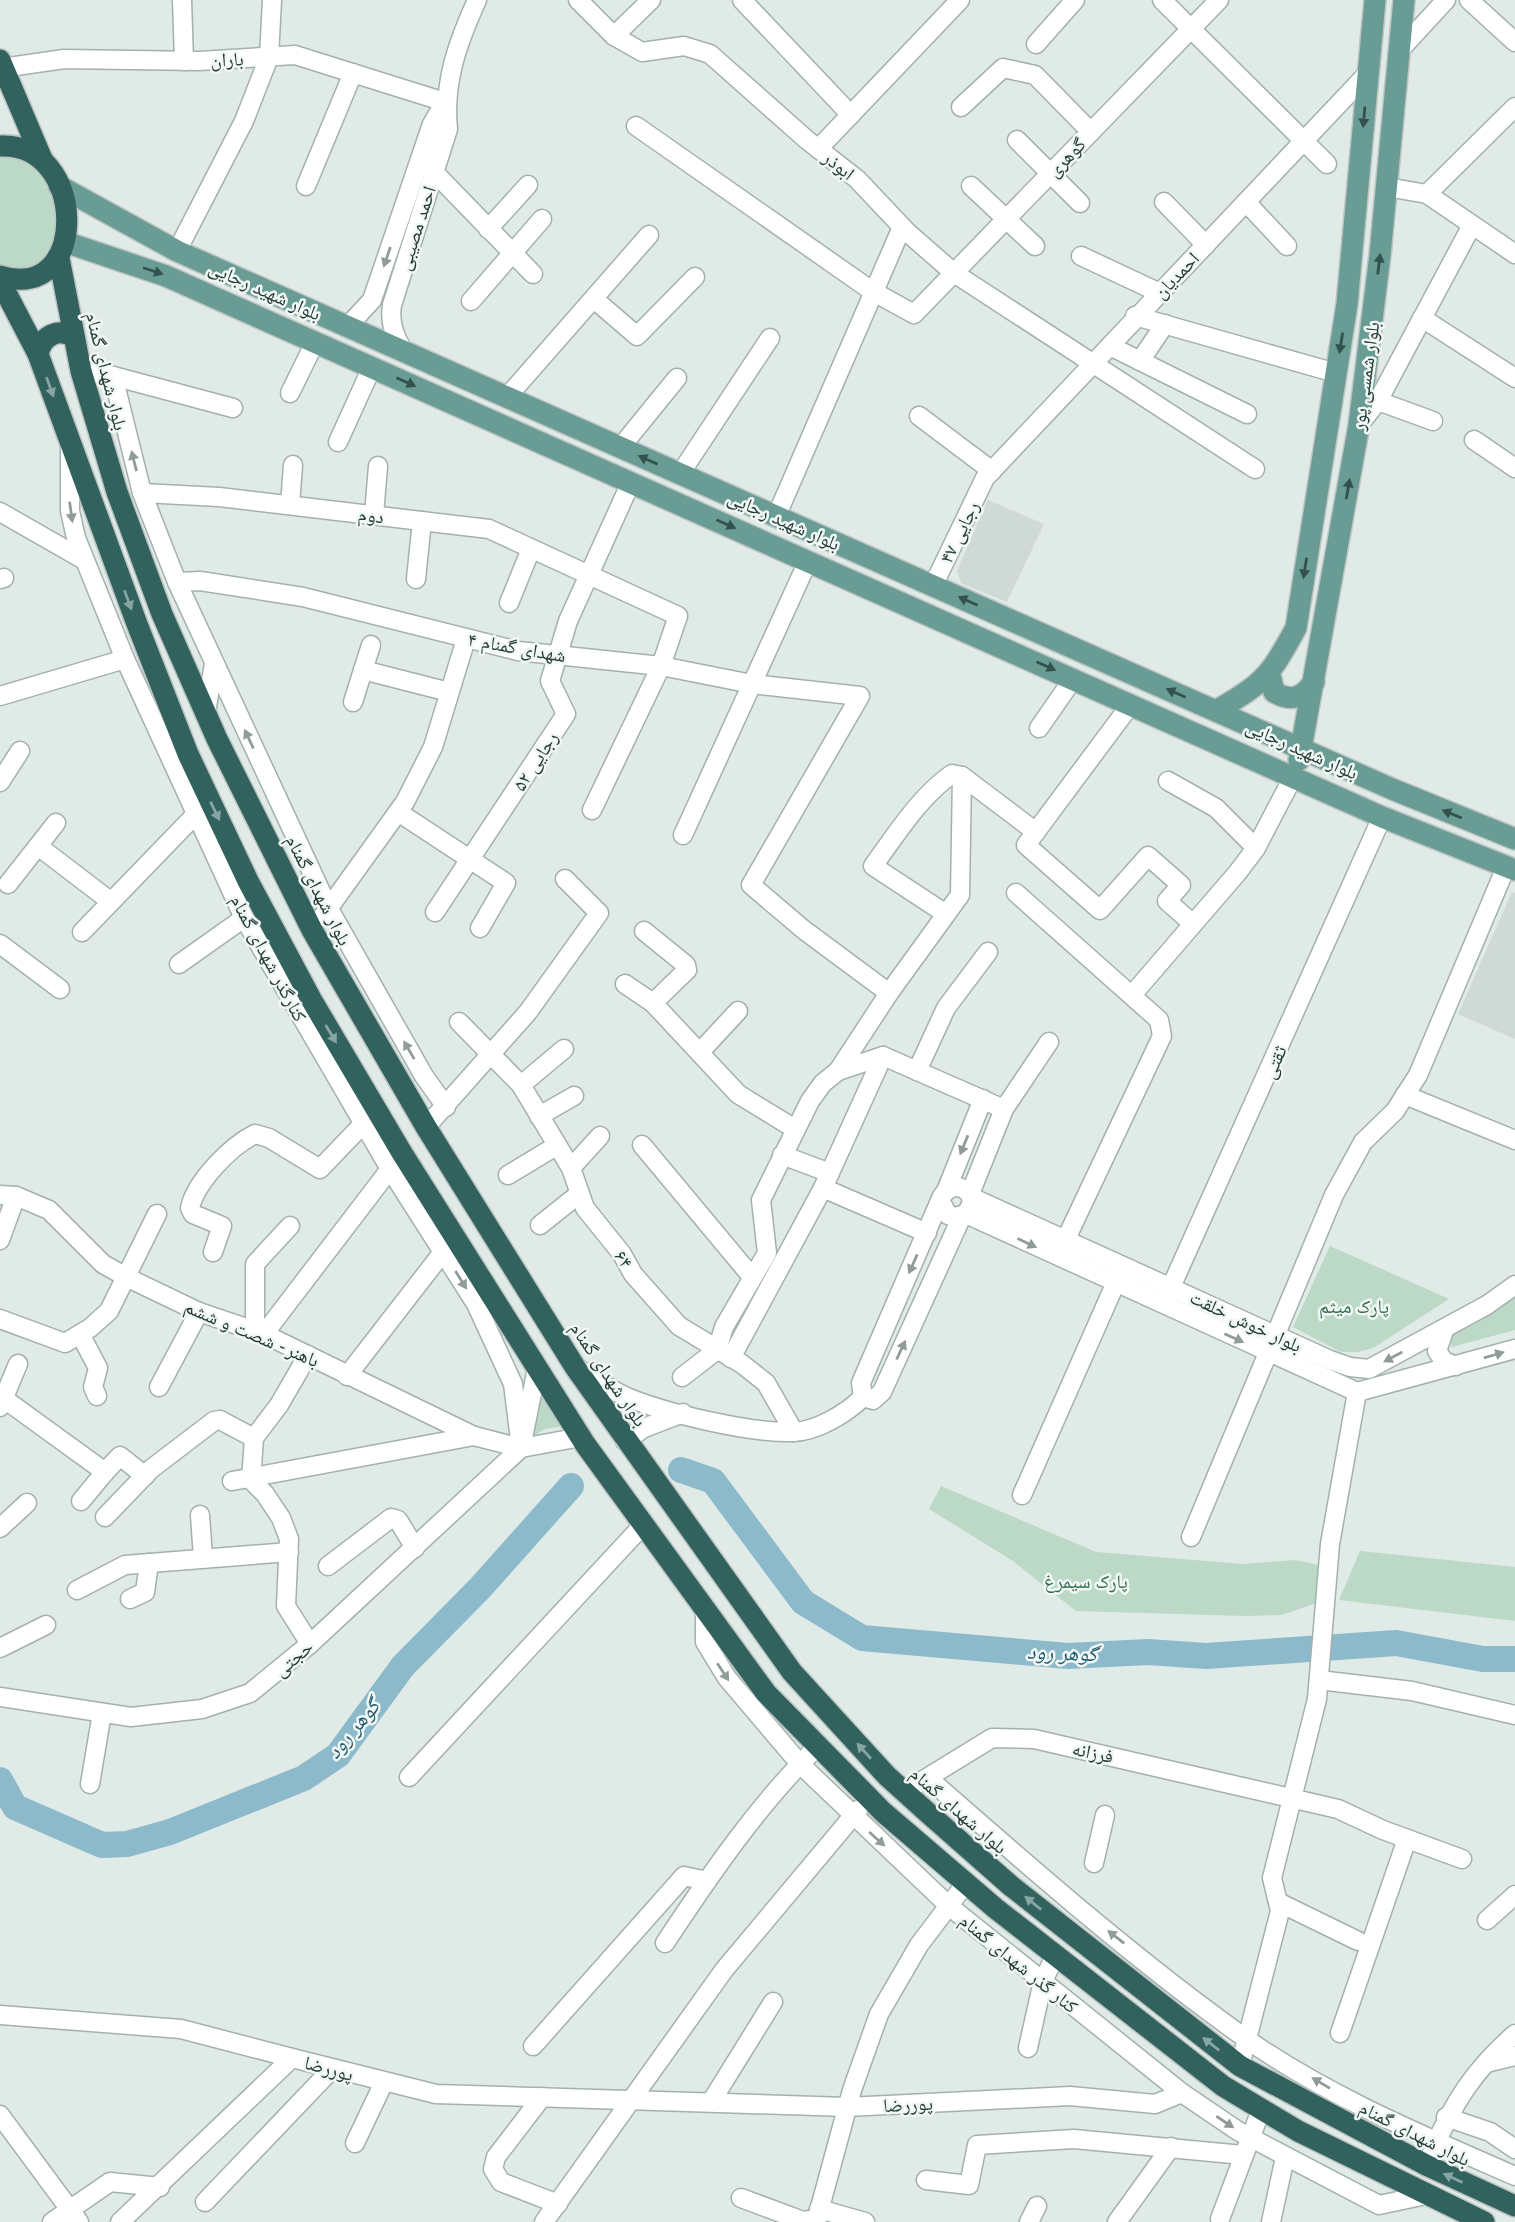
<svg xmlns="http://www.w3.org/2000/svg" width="1515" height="2222" viewBox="0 0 1515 2222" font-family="'PT Sans','Noto Naskh Arabic',sans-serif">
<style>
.built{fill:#cfd9d6}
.green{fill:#bbd9c6}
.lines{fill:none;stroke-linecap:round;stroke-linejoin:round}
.river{stroke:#8cbacb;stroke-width:26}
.minor-casing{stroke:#a3b1ae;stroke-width:21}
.major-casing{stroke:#bdc4c2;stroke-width:24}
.highway-casing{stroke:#bdc4c2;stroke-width:24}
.minor{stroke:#fff;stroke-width:18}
.major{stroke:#689c94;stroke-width:21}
.highway{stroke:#31625e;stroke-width:21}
.oneway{fill:#34524d}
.oneway2{fill:#909c9a}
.oneway3{fill:#87a5a2}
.labels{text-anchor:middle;stroke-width:5;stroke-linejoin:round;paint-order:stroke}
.street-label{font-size:19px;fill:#223935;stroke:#f0f7f4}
.park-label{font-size:19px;fill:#306c4e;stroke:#f0f7f4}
.water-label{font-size:21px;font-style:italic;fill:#225a6f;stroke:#f0f7f4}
</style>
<rect width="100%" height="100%" fill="#e0eae7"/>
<g class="built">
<polygon points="988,500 1044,524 1007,602 961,583 957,571"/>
<polygon points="1512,892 1515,893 1515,1039 1458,1014"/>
</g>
<g class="green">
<path d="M 0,153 L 20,155 L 41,169 L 61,214 L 49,259 C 32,270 19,276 0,265 Z"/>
<polygon points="1330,1246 1449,1299 1373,1348 1358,1352 1341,1352 1293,1327"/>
<polygon points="1515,1293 1515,1330 1452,1347 1449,1339 1452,1333"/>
<polygon points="539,1395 563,1426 545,1429 527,1440"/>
<polygon points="941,1486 1096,1552 1243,1564 1296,1560 1318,1565 1316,1603 1282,1615 1245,1616 1076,1611 1013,1561 929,1509"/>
<polygon points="1360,1551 1515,1567 1515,1621 1339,1600"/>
</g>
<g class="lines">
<g class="river">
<polyline points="681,1470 713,1481 803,1602 862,1638 1068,1656 1148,1652 1206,1656 1396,1643 1483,1659 1515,1659"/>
<polyline points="0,1780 15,1807 102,1845 127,1844 170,1832 304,1778 338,1755 403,1666 480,1588 571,1486"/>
</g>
<defs>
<g id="minor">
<polyline points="182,0 184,61"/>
<polyline points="578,0 614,36 642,52 684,46 710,54 807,140 857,179 907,232 954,273 1255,469"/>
<polyline points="742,0 851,115"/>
<polyline points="1162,0 1327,164"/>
<polyline points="1469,0 1515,42"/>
<polyline points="614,36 651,0"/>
<polyline points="1036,44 1075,0"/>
<polyline points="1400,50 1446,0"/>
<polyline points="2,68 64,59 199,61 295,55 445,102"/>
<polyline points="961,107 1003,68 1035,75 1091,132"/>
<polyline points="636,126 872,291 914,314 1219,0"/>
<polyline points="1017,140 1080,203"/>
<polyline points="818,149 960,0"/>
<polyline points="434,172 533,274"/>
<polyline points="306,186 353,73"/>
<polyline points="971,186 1035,246"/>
<polyline points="1387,187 1427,194 1515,254"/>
<polyline points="1427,194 1515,107"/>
<polyline points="1164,202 1206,245"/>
<polyline points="1246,202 1287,246"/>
<polyline points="488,229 528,185"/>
<polyline points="177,251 244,121 269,57 272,0"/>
<polyline points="1081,256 1160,293"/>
<polyline points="594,299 637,336 695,277"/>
<polyline points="471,301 542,219"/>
<polyline points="1135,316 1336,373"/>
<polyline points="1422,318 1515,378"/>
<polyline points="347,327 372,300 432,124 445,102"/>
<polyline points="1110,346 1247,414"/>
<path d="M 404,352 C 395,337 389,323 392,305 L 448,129 C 443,82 458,42 477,0"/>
<polyline points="1140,361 1165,324"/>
<polyline points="81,371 113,376 233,408"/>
<polyline points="113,376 142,493 177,582 329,909 424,1076 446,1107"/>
<polyline points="290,393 315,342"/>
<polyline points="507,397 649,235"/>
<polyline points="1378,401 1433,421"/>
<polyline points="919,416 992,471"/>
<polyline points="1359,425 1378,401 1472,225"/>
<polyline points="1474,440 1515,468"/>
<polyline points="338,442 372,367"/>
<polyline points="70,448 70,511 76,538 125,659 244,918 390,1169 476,1304 513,1384 521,1448"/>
<polyline points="620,448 677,378"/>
<polyline points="680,474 770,338"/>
<polyline points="142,493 219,497 489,529 678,616 661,666 592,810"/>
<polyline points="290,505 293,465"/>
<polyline points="0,512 84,560"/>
<polyline points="374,515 378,466"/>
<polyline points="776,517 902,227"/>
<polyline points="0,579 4,578"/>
<polyline points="416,579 422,521"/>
<polyline points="177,582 200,581 303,597 518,651 661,666 752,684 860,696 751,885 804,930 889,993 838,1071"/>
<polyline points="933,586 985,478 1368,73"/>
<polyline points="509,603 531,549"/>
<polyline points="363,670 449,692"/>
<polyline points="0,696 125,659"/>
<polyline points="353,702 371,645"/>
<polyline points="1131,704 1026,845 1100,910 1148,856 1181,885 1167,901 1193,924"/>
<polyline points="206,713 214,663"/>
<polyline points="1039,728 1073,679"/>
<polyline points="1168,781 1216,808 1256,848"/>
<polyline points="0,782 20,751"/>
<polyline points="398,812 506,883 480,928"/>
<polyline points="683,835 808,561"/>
<polyline points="38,846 110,901"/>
<polyline points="8,884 56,823"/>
<polyline points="1016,893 1159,1020 1162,1036 1065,1241"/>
<polyline points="435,912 566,714 550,681 568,621 631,482"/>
<path d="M 946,914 L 873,866 C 896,835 919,797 952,774 L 962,776 L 1036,832"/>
<polyline points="323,916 405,802 433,747 466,639"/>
<polyline points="644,931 686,965 687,970 653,1003"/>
<polyline points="82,932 198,812"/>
<polyline points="0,944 60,989"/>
<polyline points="179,964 244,918"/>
<polyline points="625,984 653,1003 738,1094 795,1129"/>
<polyline points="889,993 960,895 962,776"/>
<polyline points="1132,995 1238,872 1256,848 1293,777"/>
<polyline points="459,1022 521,1085 571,1168 585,1208 622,1254 633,1274 679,1326 742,1364 766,1383 794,1432"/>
<polyline points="700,1052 738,1011"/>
<polyline points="917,1071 946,1008 988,952"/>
<polyline points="521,1085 564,1049"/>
<polyline points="1405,1095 1515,1140"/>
<polyline points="539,1116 574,1096"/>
<polyline points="426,1127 528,1012 599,913 565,879"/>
<polyline points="642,1145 752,1277"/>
<polyline points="782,1155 830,1173"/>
<polyline points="571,1168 600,1136"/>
<polyline points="508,1175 556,1146"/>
<polyline points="823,1188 927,1233"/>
<polyline points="946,1191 983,1099"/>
<polyline points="970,1194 1004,1109 1049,1042"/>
<polyline points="0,1195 16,1196 49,1210 103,1264 128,1278 199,1312 264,1334 474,1436 521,1448"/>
<polyline points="971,1197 1330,1360 1350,1367 1369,1369 1487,1305 1515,1285"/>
<polyline points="966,1214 1357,1392 1515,1349"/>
<polyline points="540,1225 579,1194"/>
<polyline points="0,1240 16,1196"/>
<path d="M 213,1252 L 222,1226 L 193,1214 L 190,1208 C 196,1181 231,1146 255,1134 L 269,1138 L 320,1169 L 364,1123"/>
<polyline points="1167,1296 1382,817"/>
<polyline points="0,1319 65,1343 90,1328 109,1311 157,1214"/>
<polyline points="1445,1328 1437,1351 1444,1361 1456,1366"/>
<polyline points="255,1332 255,1264 290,1226"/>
<polyline points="80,1334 98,1368 93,1387 97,1396"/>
<polyline points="264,1334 390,1169"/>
<polyline points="308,1355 279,1405 254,1438 251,1480 265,1494 281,1518 289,1539 286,1606 310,1644"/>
<polyline points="731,1358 823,1188 883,1056"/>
<polyline points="537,1368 521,1448 581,1437"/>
<path d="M 578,1369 C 595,1378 612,1391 629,1398 C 669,1414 750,1433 792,1432 C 816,1432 847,1413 863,1397"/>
<polyline points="347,1376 443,1252"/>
<polyline points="682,1377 717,1350 724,1327 767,1253 761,1200 810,1101 823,1083 838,1071 883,1056 1004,1109"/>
<polyline points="159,1387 199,1312"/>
<path d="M 863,1397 L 861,1383 L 942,1196 C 950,1185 960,1184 970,1194 L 972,1203 L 966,1214 L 955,1217 L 948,1215 L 941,1202"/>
<polyline points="863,1397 873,1400 882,1392 962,1216"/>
<polyline points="3,1398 105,1472 120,1456 145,1476"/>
<polyline points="0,1407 18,1364"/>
<polyline points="625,1441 644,1428 683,1413"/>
<polyline points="232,1481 474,1436"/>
<polyline points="1022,1495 1120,1273"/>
<polyline points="81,1501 105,1472"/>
<polyline points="200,1515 203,1558"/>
<polyline points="105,1517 151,1469 214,1421 220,1420 254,1438"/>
<polyline points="0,1528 27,1503"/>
<polyline points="1191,1537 1334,1195 1363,1142 1395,1111 1418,1075 1506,867"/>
<polyline points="328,1566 391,1518 398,1520 415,1548"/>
<polyline points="77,1590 125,1565 289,1552"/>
<polyline points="130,1599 145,1592 149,1563"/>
<polyline points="705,1609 705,1642 727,1678 800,1764 949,1906 1182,2093 1238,2131 1379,2205 1426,2195"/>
<polyline points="0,1648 46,1625"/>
<polyline points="1319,1680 1412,1691 1515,1715"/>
<polyline points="0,1697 131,1717 202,1709 250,1693 310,1644 521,1448"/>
<polyline points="409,1777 644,1524"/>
<path d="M 928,1778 C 1031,1868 1134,1959 1245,2038 C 1327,2096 1424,2136 1515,2176"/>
<polyline points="90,1784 102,1713"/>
<polyline points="904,1792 992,1738 1034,1739 1338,1809 1383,1830 1462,1859"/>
<polyline points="1094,1863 1105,1815"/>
<polyline points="1278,1902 1358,1941"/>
<polyline points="1487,1920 1515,1895"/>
<path d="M 665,1943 C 710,1875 759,1803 818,1746"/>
<polyline points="0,2015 181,2029 292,2058"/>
<polyline points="1340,2033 1407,1839"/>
<polyline points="533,2046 684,1876 707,1881"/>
<polyline points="1028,2048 1043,1981 1055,1956"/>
<polyline points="1486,2063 1515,2056"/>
<polyline points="1240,2066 1280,1911 1272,1878 1317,1699 1330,1544 1357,1392"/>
<polyline points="542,2097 496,2157 493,2169 501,2182 558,2204"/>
<polyline points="711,2102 773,2002"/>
<polyline points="0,2115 79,2222"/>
<polyline points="1446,2117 1490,2132 1515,2149"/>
<polyline points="355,2143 384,2082"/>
<path d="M 1432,2152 C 1453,2103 1474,2070 1515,2034"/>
<polyline points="926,2180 969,2185 977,2145 1074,2139 1243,2155"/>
<polyline points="741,2198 803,2221 817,2219"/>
<polyline points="205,2202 332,2069"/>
<polyline points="819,2209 865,2222"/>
<polyline points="1220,2219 1261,2110"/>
<polyline points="52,2222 110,2182 160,2187"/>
<polyline points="120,2222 292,2058 436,2094 847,2107 1070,2096 1155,2104 1182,2093"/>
<polyline points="544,2222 724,1970 858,1810"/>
<polyline points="816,2222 852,2090 879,2014 919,1945 966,1883"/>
<polyline points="1029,2222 1037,2206"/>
<polyline points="1117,2222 1171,2147"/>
<polyline points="1271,2222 1285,2157"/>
</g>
<g id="major">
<polyline points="59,186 177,251 1392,789 1515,839"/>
<polyline points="65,242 166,276 1382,817 1515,870"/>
<path d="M 1270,675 L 1274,692 C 1292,703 1303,697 1314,682"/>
<path d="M 1216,711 C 1265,682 1269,677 1296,628 L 1347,304 L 1375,0"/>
<polyline points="1299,760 1359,425 1380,255 1404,0"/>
</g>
<g id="highway">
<polyline points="0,60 42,159"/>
<path d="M 0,146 C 87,141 91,304 0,276"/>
<polyline points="59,258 81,371 117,492 162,614 217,739 312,930 426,1127 575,1367 792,1672 887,1776 928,1813 1011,1886 1240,2066 1426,2165 1515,2206"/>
<polyline points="0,281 38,354 137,624 188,754 248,881 311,999 402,1153 585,1444 766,1693 883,1812 995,1908 1223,2086 1298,2131 1484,2222"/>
<path d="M 38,354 C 42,336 58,327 74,337"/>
</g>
</defs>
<use href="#minor" class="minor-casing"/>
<use href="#major" class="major-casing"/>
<use href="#highway" class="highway-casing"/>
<use href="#minor" class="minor"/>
<use href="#major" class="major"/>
<use href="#highway" class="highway"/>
</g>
<defs><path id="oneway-solid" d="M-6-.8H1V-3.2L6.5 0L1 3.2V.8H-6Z" transform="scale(1.75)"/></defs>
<g class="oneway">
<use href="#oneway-solid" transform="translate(1364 117) rotate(95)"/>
<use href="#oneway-solid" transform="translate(1379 264) rotate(-83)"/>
<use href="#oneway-solid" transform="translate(153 271) rotate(18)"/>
<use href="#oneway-solid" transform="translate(1341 343) rotate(99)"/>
<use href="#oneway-solid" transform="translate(406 382) rotate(24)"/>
<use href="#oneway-solid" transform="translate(648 460) rotate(-156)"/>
<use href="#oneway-solid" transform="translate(1348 489) rotate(-80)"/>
<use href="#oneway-solid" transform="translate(726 524) rotate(24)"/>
<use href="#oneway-solid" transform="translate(1305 568) rotate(99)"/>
<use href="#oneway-solid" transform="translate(968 601) rotate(-156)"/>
<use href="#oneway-solid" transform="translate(1046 666) rotate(24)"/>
<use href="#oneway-solid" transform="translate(1176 693) rotate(-156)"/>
<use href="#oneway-solid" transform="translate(1452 814) rotate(-158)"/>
</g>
<g class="oneway2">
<use href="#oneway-solid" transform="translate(387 257) rotate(109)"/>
<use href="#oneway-solid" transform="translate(134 461) rotate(-104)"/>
<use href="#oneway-solid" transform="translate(71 512) rotate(82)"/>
<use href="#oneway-solid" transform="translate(249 739) rotate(-115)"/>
<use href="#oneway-solid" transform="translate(409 1050) rotate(-120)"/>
<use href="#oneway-solid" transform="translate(964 1145) rotate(112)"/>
<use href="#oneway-solid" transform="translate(1027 1243) rotate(25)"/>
<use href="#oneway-solid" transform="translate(913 1264) rotate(114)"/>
<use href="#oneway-solid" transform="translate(461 1280) rotate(58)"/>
<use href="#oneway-solid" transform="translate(1234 1338) rotate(24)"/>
<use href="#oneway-solid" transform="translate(901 1350) rotate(-65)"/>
<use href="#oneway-solid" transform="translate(1494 1355) rotate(-16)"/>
<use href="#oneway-solid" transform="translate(1393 1357) rotate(152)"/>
<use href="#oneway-solid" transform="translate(723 1672) rotate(57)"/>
<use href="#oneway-solid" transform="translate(877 1839) rotate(42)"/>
<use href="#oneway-solid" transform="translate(1116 1937) rotate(-142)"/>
<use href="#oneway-solid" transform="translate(1321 2083) rotate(-149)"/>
<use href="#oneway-solid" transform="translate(1225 2122) rotate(34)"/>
</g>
<g class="oneway3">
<use href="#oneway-solid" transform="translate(50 387) rotate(70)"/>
<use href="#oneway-solid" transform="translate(128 600) rotate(70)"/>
<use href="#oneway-solid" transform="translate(215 811) rotate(64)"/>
<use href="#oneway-solid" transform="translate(331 1034) rotate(59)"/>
<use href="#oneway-solid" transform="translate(864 1751) rotate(-132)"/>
<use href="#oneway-solid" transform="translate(1033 1903) rotate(-141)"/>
<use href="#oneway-solid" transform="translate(1211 2044) rotate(-142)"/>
<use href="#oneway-solid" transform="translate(1453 2178) rotate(-155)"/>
</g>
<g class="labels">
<g class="street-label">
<text transform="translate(227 59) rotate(-3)" y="7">باران</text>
<text transform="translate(1066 157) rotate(-46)" y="7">گوهری</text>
<text transform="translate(839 165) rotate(38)" y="7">ابوذر</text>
<text transform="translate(416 228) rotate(-72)" y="7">احمد مصیبی</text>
<text transform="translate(1176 275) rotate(-46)" y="7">احمدیان</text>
<text transform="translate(265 290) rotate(24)" y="7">بلوار شهید رجایی</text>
<text transform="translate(107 371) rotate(76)" y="7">بلوار شهدای گمنام</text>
<text transform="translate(1365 376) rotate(-82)" y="7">بلوار شمسی پور</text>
<text transform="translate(371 515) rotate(7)" y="7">دوم</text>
<text transform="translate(784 520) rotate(24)" y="7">بلوار شهید رجایی</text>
<text transform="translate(959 532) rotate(-64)" y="7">رجایی ۴۷</text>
<text transform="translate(517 647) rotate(10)" y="7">شهدای گمنام ۴</text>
<text transform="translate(1302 749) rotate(24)" y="7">بلوار شهید رجایی</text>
<text transform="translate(535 761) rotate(-57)" y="7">رجایی ۵۲</text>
<text transform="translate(319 890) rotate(63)" y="7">بلوار شهدای گمنام</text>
<text transform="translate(269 958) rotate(62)" y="7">کنارگذر شهدای گمنام</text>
<text transform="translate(1274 1062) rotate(-66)" y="7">ثقتی</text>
<text transform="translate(624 1259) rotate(57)" y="7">۶۴</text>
<text transform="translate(1246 1321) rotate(25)" y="7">بلوار خوش خلقت</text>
<text transform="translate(252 1333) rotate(23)" y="7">باهنر - شصت و ششم</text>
<text transform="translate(609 1374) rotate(56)" y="7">بلوار شهدای گمنام</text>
<text transform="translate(293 1658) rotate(-40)" y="7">حجتی</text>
<text transform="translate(1093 1752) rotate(12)" y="7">فرزانه</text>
<text transform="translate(959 1810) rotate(41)" y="7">بلوار شهدای گمنام</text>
<text transform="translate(1019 1963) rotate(39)" y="7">کنار گذر شهدای گمنام</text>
<text transform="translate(329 2068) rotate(15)" y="7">پوررضا</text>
<text transform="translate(908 2104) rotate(-3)" y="7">پوررضا</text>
<text transform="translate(1415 2133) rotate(27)" y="7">بلوار شهدای گمنام</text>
</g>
<g class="park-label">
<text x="1354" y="1313">پارک میثم</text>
<text x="1086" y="1588">پارک سیمرغ</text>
</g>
<g class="water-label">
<text transform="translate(1062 1653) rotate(2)" y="7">گوهر رود</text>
<text transform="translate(353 1729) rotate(-50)" y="7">گوهر رود</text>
</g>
</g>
</svg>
